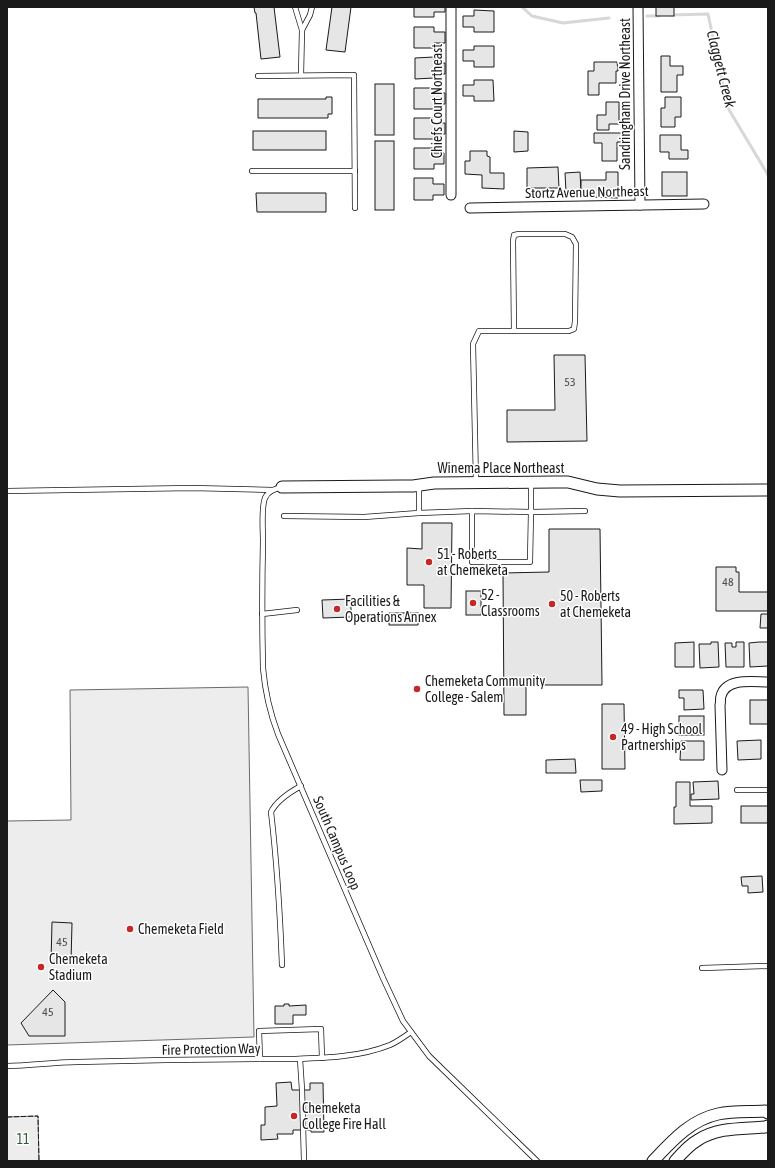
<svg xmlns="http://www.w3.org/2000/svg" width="775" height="1168" viewBox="0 0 775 1168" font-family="'Asap Condensed',sans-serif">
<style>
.green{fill:#ededed;stroke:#6a6a6a}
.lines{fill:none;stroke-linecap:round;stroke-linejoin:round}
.stream{stroke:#d7d7d7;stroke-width:3}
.building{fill:#e6e6e6;stroke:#1a1a1a}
.service-casing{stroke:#1a1a1a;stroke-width:6}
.minor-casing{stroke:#1a1a1a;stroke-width:11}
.tertiary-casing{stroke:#1a1a1a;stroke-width:13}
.service{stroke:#fff;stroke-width:4.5}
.minor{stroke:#fff;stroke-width:9}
.tertiary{stroke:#fff;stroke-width:11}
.fence{stroke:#1a1a1a;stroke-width:1;stroke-dasharray:5 2;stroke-linecap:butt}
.poi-dot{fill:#c62828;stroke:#fff;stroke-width:1.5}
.labels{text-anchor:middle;stroke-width:3;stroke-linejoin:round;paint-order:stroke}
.number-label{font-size:12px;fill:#4d4d4d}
.street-label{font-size:14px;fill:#1a1a1a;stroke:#fff}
.poi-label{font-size:14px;fill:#1a1a1a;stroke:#fff;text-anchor:start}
.park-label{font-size:14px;fill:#2b5a34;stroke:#fff}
.water-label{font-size:15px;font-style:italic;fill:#1a1a1a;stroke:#fff}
</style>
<rect width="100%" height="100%" fill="#fff"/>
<g class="green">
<polygon points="248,687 254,1037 7,1045 7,821 71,820 70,690"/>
<polygon points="38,1116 39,1161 7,1161 7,1117"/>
</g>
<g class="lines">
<g class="stream">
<polyline points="522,7 532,16 563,23 609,18"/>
<polyline points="671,15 708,14 728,108 768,175"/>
<polyline points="647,16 659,16"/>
</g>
</g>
<g class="building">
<polygon points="254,7 274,7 280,57 261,59 256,13 255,13"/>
<polygon points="332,7 351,7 345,52 326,50"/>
<polygon points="414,7 445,7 445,12 434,12 434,17 414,17"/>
<rect x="656" y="7" width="18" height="9"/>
<polygon points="474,10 494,11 494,32 474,32 474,27 463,27 463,16 474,16"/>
<polygon points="414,27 434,27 434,32 445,32 445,43 434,43 434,48 414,48"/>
<polygon points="474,46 494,46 494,67 474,67 474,61 463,61 463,50 474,50"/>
<polygon points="661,56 670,56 670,66 683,66 683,75 677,75 677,92 661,92"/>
<polygon points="434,57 434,63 445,63 445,74 434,74 434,78 415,79 415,58"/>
<polygon points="594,62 617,62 618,71 616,71 616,83 599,83 599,95 588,95 588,71 594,71"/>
<polygon points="474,80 493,80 494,101 474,101 474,96 463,96 463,85 474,85"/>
<rect x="375" y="84" width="19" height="51"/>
<polygon points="414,88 434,88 434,93 445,93 445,104 434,104 434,109 414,109"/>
<polygon points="326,97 332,97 332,114 328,114 328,118 258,118 258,99 326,99"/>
<polygon points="665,97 681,97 681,117 675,117 675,127 661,127 661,108 665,108"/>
<polygon points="606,102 619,102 619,124 609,124 609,130 597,130 597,115 606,115"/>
<polygon points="414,118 433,118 433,123 445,123 445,134 434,134 434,139 414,139"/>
<rect x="253" y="131" width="73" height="19"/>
<polygon points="514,131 528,132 528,151 514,152"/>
<polygon points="594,133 622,133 622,142 617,142 617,161 602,161 602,143 594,143"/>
<polygon points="660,135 681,135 681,150 688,150 688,159 669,159 669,152 660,152"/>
<rect x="375" y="141" width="19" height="69"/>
<polygon points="414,148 434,148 434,153 444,153 444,164 434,164 434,169 414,169"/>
<polygon points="470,151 487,151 487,156 490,157 490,173 504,173 504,189 482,188 482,175 465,174 465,161 470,161"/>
<polygon points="558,167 559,188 527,188 527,168"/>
<polygon points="580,172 581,191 566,192 565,173"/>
<polygon points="606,172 618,172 618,198 593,197 593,193 581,193 581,180 606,180"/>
<rect x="662" y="172" width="25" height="24"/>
<polygon points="414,178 433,178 433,184 444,184 444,195 433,195 433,200 414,200"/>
<polygon points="256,193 326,193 326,212 257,212"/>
<polygon points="554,355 585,355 587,441 507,442 507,410 555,410"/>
<polygon points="422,523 452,523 451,608 424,608 424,585 407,585 407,548 422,549"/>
<polygon points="549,529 600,529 602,685 526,685 526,715 504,715 503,573 549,572"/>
<polygon points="716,567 736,567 736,572 739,572 739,592 768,592 768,611 716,611"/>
<rect x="466" y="591" width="15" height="24"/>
<polygon points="351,599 351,617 323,618 322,600"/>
<polygon points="389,613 419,613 418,625 389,625"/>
<polygon points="761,614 768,614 768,628 760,628"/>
<polygon points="694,642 694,667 675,667 675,643"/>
<polygon points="711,642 718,642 719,667 700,668 699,644 711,644"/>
<polygon points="736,642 744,642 744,667 726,667 725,643 732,643 732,647 736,647"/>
<polygon points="759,642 768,642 768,666 750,667 749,643"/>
<polygon points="679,690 703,690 704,709 684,710 684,698 679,698"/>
<rect x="750" y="700" width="18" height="24"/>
<polygon points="602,704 624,704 625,769 602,769"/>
<rect x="679" y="716" width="25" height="19"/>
<polygon points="761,740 761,759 738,760 737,741"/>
<polygon points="681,741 704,741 704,760 680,760"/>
<polygon points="575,759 576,773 546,773 546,760"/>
<polygon points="580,780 602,780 602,791 581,792"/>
<polygon points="718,781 719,799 691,800 691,794 694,794 693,782"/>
<polygon points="676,782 690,782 690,806 712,806 712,823 674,824 674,807 676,807"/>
<rect x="741" y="806" width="27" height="17"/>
<polygon points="762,876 763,892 748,893 748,886 742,886 741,877"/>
<polygon points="52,922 72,923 71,962 51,962"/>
<polygon points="53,990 65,1002 65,1036 29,1036 21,1023"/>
<polygon points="284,1004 289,1004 289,1006 306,1005 306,1015 293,1015 293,1024 275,1024 275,1006 284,1006"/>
<polygon points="291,1082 292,1090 310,1090 310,1083 323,1083 324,1132 311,1132 311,1130 293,1130 293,1134 277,1134 278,1139 261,1140 261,1125 265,1125 265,1107 277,1106 276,1083"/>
</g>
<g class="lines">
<defs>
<g id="service">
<polyline points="295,7 302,30 301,75"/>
<polyline points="302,30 310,15 312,7"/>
<polyline points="258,76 354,75 355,208"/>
<polyline points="252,171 355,171"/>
<polyline points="476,482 473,344 479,331 569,331 574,329 575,321 576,244 572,237 565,234 519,234 514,235 513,241 514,331"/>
<polyline points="531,482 531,512 585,511"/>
<polyline points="419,486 419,513 472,511"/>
<path d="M 282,487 C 275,489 268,491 265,498 C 261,508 263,530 263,541 C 262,584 262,626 263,668 C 265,691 270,713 278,734 L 383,978 L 403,1021 L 429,1056 L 537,1161"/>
<polyline points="7,491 192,488 273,490"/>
<polygon points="472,511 531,512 530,562 472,562"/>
<polyline points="284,516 364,517 419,513"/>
<polyline points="262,614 297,610"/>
<polyline points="737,790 768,790"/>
<path d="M 282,965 C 280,913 277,863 271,812 C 277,800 290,792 301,786"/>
<polyline points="702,968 768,966"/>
<polyline points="260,1059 259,1031 321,1029 322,1058"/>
<polyline points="300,1059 302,1090 304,1161"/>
<path d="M 7,1066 C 30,1066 53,1062 77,1062 C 149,1060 222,1059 295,1059 C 326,1058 360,1057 390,1045 C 397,1042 404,1037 411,1032"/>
</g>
<g id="minor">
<polyline points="638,7 640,205"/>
<polyline points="451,195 451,7"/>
<polyline points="470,208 704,204"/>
<path d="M 722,770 L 720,705 C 721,702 720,699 721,696 C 726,677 754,682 768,682"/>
</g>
<g id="tertiary">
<polyline points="282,487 401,486 413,486 434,483 555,482 568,482 597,489 620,491 768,490"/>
<path d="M 653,1161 C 671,1142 690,1120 718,1114 C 733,1111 749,1112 765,1111 L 768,1113"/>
<path d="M 675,1161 C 682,1153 689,1145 698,1140 C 718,1127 742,1129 765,1127 L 768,1126"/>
</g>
</defs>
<use href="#service" class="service-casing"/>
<use href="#minor" class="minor-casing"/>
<use href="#tertiary" class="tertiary-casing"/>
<use href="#service" class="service"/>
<use href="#minor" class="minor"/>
<use href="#tertiary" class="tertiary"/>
<polyline class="fence" points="7,1117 38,1116 39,1161"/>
</g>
<g class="poi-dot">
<circle cx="429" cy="562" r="4"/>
<circle cx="473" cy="603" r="4"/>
<circle cx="552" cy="604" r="4"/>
<circle cx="337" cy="609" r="4"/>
<circle cx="417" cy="689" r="4"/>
<circle cx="613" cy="737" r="4"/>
<circle cx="130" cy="929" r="4"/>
<circle cx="41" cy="967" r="4"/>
<circle cx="294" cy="1116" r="4"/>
</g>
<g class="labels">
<g class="number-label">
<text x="570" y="386">53</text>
<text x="728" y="586">48</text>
<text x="62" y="946">45</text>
<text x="48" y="1016">45</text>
</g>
<g class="street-label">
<text transform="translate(625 94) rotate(-90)" y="5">Sandringham Drive Northeast</text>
<text transform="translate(437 101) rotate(-90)" y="5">Chiefs Court Northeast</text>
<text transform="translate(587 192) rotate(-1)" y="5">Stortz Avenue Northeast</text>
<text x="501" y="473">Winema Place Northeast</text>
<text transform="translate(337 843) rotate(67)" y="5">South Campus Loop</text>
<text transform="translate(211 1049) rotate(-1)" y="5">Fire Protection Way</text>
</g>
<g class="poi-label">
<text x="437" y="559">51 - Roberts<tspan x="437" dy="16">at Chemeketa</tspan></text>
<text x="481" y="600">52 -<tspan x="481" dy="16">Classrooms</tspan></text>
<text x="560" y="601">50 - Roberts<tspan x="560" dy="16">at Chemeketa</tspan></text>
<text x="345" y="606">Facilities &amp;<tspan x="345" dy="16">Operations Annex</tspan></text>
<text x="425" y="686">Chemeketa Community<tspan x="425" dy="16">College - Salem</tspan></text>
<text x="621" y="734">49 - High School<tspan x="621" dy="16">Partnerships</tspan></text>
<text x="138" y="934">Chemeketa Field</text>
<text x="49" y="964">Chemeketa<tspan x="49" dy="16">Stadium</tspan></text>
<text x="302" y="1113">Chemeketa<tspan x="302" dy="16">College Fire Hall</tspan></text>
</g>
<g class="park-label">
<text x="23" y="1144">11</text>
</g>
<g class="water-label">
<text transform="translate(721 69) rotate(76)" y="5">Claggett Creek</text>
</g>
</g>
<rect width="775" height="1168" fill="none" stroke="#1a1a1a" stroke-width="16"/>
</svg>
